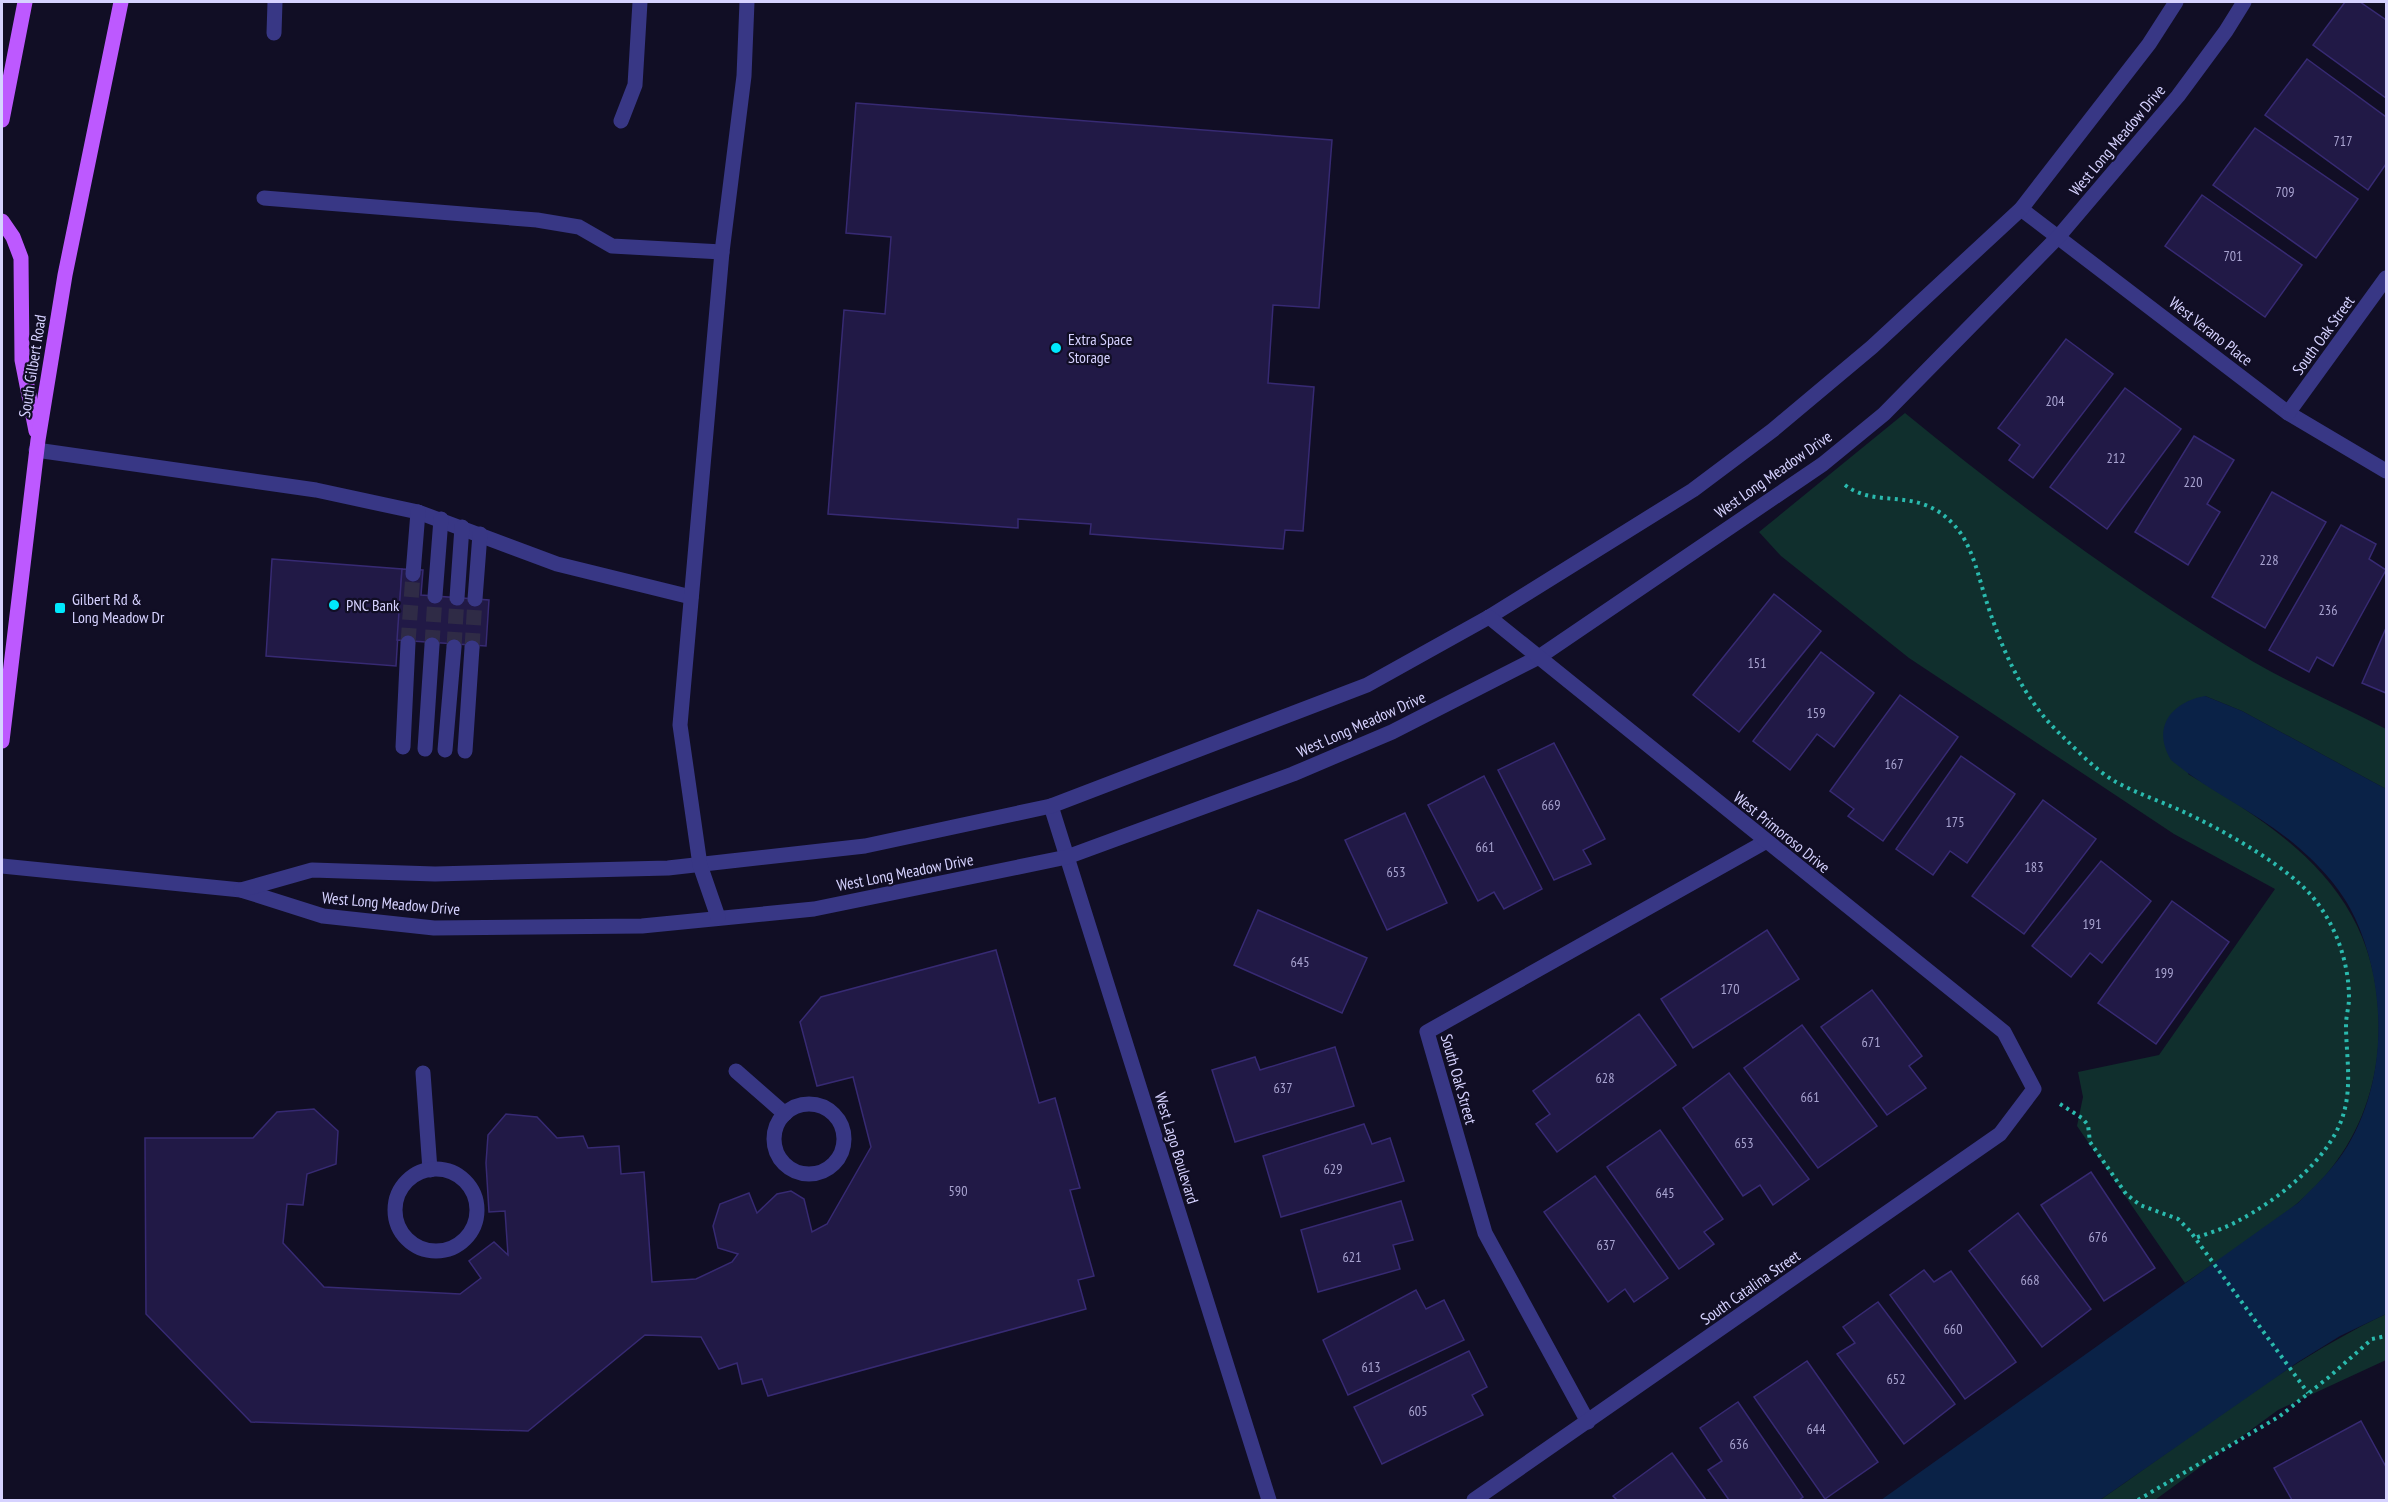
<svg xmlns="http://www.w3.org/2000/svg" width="2388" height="1502" viewBox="0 0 2388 1502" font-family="'PT Sans Narrow',sans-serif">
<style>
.green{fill:#102f2d}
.water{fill:#0a2247}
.building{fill:#211946;stroke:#372a73;stroke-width:1.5}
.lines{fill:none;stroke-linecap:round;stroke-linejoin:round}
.minor-tunnel{stroke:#2f2b46;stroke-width:15;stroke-dasharray:15 8;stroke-linecap:butt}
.path{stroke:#2abaae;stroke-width:4;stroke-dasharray:3 4.5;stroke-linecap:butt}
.minor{stroke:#383785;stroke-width:15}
.major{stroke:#bd59ff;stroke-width:15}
.poi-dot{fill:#00e9fd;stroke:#110e25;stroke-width:2}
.labels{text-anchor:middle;stroke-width:4.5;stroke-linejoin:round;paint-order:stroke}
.number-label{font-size:14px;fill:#a9a4d1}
.street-label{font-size:16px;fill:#d6d2ff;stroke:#110e25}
.poi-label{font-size:16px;fill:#d6d2ff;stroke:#110e25;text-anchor:start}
</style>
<rect width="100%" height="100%" fill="#110e25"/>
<g class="green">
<path d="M 1905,413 C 2015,503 2130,588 2252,661 C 2295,686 2342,706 2386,729 L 2386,789 L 2242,711 L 2205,696 L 2188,774 C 2299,839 2388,904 2378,1048 C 2374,1095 2356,1140 2325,1176 C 2286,1220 2233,1250 2185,1283 L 2077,1126 L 2083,1097 L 2078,1072 L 2159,1055 L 2275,889 L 2174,834 L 1909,658 L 1781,556 L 1759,532 Z"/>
<path d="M 2386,1314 L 2386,1360 L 2278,1410 L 2155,1500 L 2100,1500 C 2194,1436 2283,1363 2386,1314 Z"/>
</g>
<path class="water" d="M 2205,696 L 2242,711 L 2386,789 L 2386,1314 L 2340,1336 L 2298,1362 L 2100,1500 L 1881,1500 L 2298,1203 C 2314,1187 2330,1172 2343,1153 C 2388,1085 2388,990 2355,918 C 2343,891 2320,866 2298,847 C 2259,813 2210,793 2171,760 C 2151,727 2172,702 2205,696 Z"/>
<g class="building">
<polygon points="2345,2 2360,2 2386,20 2386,98 2313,45"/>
<polygon points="2307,59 2386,117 2386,164 2368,190 2265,115"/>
<polygon points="856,103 1332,140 1319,308 1273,305 1268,383 1314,387 1303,531 1285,530 1283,549 1090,534 1091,524 1018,519 1018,528 828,514 844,310 885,314 891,237 846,233"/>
<polygon points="2255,128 2358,199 2316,258 2213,185"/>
<polygon points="2202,195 2302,265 2265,317 2165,246"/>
<polygon points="2066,339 2113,374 2033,478 2009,460 2020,445 1998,428"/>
<polygon points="2125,388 2181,429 2107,529 2050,487"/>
<polygon points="2194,436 2234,460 2207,504 2220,512 2188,565 2135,532"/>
<polygon points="2272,492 2326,522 2265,628 2212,597"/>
<polygon points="2341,525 2376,544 2369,559 2386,570 2333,666 2317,657 2309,672 2269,650"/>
<polygon points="272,559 402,569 396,666 266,656"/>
<polygon points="402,569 423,570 421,595 489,600 486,646 397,640"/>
<polygon points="1774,594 1821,631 1739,732 1693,695"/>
<polygon points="2386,628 2386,693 2362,683"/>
<polygon points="1821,652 1874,693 1834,747 1817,734 1790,770 1753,741"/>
<polygon points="1900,695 1958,737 1883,841 1848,816 1854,809 1830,791"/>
<polygon points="1554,743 1605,839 1583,850 1591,864 1554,880 1498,770"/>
<polygon points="1961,756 2015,794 1967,863 1950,851 1933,875 1896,849"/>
<polygon points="1484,776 1542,889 1504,909 1494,892 1478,901 1428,805"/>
<polygon points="2043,800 2096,839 2024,934 1972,896"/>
<polygon points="1405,813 1447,903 1387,930 1345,840"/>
<polygon points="2101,861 2151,901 2102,963 2090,953 2071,977 2032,946"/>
<polygon points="2172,901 2229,942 2156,1044 2098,1003"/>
<polygon points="1258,910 1367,958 1342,1013 1234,965"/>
<polygon points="1767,930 1799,979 1693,1048 1661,999"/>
<polygon points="996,950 1039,1103 1055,1098 1080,1188 1070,1190 1094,1276 1078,1280 1086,1309 768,1396 762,1379 742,1384 737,1363 719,1369 701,1337 645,1335 528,1431 251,1422 146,1314 145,1138 253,1138 277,1112 314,1109 338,1131 336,1164 307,1174 303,1205 287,1204 283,1243 324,1287 460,1294 481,1278 469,1261 494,1242 508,1255 505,1211 489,1212 486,1163 488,1135 506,1114 537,1117 557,1138 583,1136 588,1148 619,1146 621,1174 644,1172 652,1282 696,1279 732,1262 738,1254 718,1248 713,1226 720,1204 749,1193 757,1213 777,1194 791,1191 804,1199 812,1232 827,1224 871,1147 853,1077 817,1086 800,1022 821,997"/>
<polygon points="1872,990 1922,1056 1909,1066 1926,1088 1887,1115 1821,1027"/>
<polygon points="1639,1014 1676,1065 1557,1152 1536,1124 1550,1114 1533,1091"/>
<polygon points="1802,1025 1877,1126 1818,1168 1744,1068"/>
<polygon points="1335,1047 1354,1106 1235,1142 1212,1070 1255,1057 1260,1070"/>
<polygon points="1729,1073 1809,1179 1773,1205 1760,1185 1743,1196 1683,1108"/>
<polygon points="1364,1124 1372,1144 1390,1138 1404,1181 1281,1217 1263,1156"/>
<polygon points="1660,1130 1723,1219 1704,1232 1714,1244 1679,1269 1607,1167"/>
<polygon points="2091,1172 2155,1268 2104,1301 2041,1205"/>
<polygon points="1595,1176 1668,1278 1634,1302 1625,1289 1608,1302 1544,1212"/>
<polygon points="1401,1201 1413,1240 1393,1245 1400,1269 1318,1292 1301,1230"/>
<polygon points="2018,1213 2091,1309 2042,1347 1969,1251"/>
<polygon points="1924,1270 1934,1282 1951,1271 2016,1362 1965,1399 1890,1295"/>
<polygon points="1416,1290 1426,1309 1444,1300 1464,1340 1348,1395 1323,1340"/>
<polygon points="1878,1302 1955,1404 1904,1444 1837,1354 1855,1343 1843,1327"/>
<polygon points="1469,1351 1487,1387 1472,1395 1483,1415 1382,1464 1354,1407"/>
<polygon points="1807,1361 1878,1462 1825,1499 1754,1397"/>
<polygon points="1738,1402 1803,1497 1799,1500 1729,1500 1708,1470 1722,1461 1700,1428"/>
<polygon points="2361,1421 2386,1467 2386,1500 2292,1500 2274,1468"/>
<polygon points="1672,1453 1706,1500 1617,1500 1613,1496"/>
</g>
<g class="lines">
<g class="minor-tunnel">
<polyline points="408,643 413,574"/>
<polyline points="432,645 435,596"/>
<polyline points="454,647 457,598"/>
<polyline points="472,648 475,599"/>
</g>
<g class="path">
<path d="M 1845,485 C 1878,510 1918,485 1954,525 C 1972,544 1978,575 1986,600 C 2001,647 2022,697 2058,732 C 2076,749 2095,770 2116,782 C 2138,794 2163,802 2186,813 C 2222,830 2272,858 2301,885 C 2331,912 2349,957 2349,998 C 2349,1007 2346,1016 2346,1025 C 2346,1053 2352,1084 2344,1112 C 2332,1158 2277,1201 2236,1222 C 2223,1229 2209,1233 2195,1238"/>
<polyline points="2060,1104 2082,1118 2088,1125 2090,1142 2126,1194 2140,1205 2178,1219 2190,1231 2308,1393"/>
<polyline points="2138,1500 2280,1416 2329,1377 2372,1339 2386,1336"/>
</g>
<g class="minor">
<polyline points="274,33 275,2"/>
<polyline points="621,121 635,85 640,2"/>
<polyline points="264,198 537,220 579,227 612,246 722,252"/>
<polyline points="2021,209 2288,413 2386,471"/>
<polyline points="2288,413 2386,278"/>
<polyline points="36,450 316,490 418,512 557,564 691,597"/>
<polyline points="413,574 418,512"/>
<polyline points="435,596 441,519"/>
<polyline points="457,598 462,527"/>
<polyline points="475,599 480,534"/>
<polyline points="403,747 408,643"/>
<polyline points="425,749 432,645"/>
<polyline points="445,750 454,647"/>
<polyline points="465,751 472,648"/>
<polyline points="1051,806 1269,1500"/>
<polyline points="2,866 241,890 323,916 434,928 642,926 814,909 1067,857 1293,774 1392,732 1539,657 1823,464 1884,414 2059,236 2178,96 2226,31 2244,2"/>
<polyline points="241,890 312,870 435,874 668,868 865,846 1051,806 1367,685 1489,617 1693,490 1773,430 1872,347 2021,209 2149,44 2176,2"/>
<polyline points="718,917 700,865 680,725 722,252 744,76 747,2"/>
<polyline points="736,1071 785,1114"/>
<polyline points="423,1073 430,1170"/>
<circle cx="809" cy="1139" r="35"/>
<circle cx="436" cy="1210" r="41"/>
<polyline points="1588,1422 1485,1233 1427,1032 1765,842"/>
<polyline points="1474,1500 2000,1134 2034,1089 2004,1032 1489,617"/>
</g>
<g class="major">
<polyline points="2,120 25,2"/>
<polyline points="2,221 13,237 21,258 22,360 36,431"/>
<polyline points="2,741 38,440 65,275 121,2"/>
</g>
</g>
<g class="poi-dot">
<circle cx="1056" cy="348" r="6"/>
<circle cx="334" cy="605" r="6"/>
<rect x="54" y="602" width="12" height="12" rx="3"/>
</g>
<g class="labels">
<g class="number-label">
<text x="2343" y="146">717</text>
<text x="2285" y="197">709</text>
<text x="2233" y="261">701</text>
<text x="2055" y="406">204</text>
<text x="2116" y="463">212</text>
<text x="2193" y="487">220</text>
<text x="2269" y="565">228</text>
<text x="2328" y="615">236</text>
<text x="1757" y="668">151</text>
<text x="1816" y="718">159</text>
<text x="1894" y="769">167</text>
<text x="1551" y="810">669</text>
<text x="1955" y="827">175</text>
<text x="1485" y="852">661</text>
<text x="2034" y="872">183</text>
<text x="1396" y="877">653</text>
<text x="2092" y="929">191</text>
<text x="1300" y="967">645</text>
<text x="2164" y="978">199</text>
<text x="1730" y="994">170</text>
<text x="1871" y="1047">671</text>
<text x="1605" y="1083">628</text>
<text x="1283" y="1093">637</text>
<text x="1810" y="1102">661</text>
<text x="1744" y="1148">653</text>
<text x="1333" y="1174">629</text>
<text x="958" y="1196">590</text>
<text x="1665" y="1198">645</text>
<text x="2098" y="1242">676</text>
<text x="1606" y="1250">637</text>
<text x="1352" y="1262">621</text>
<text x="2030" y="1285">668</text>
<text x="1953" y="1334">660</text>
<text x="1371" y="1372">613</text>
<text x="1896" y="1384">652</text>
<text x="1418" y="1416">605</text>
<text x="1816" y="1434">644</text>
<text x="1739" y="1449">636</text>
</g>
<g class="street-label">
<text transform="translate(2117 140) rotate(-50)" y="6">West Long Meadow Drive</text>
<text transform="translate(2211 331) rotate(38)" y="6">West Verano Place</text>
<text transform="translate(2323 335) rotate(-54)" y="6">South Oak Street</text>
<text transform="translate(32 366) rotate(-81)" y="6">South Gilbert Road</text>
<text transform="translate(1773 474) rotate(-35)" y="6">West Long Meadow Drive</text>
<text transform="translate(1361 724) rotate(-24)" y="6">West Long Meadow Drive</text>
<text transform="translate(1782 832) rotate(39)" y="6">West Primoroso Drive</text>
<text transform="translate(905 872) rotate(-11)" y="6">West Long Meadow Drive</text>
<text transform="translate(391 903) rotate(5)" y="6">West Long Meadow Drive</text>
<text transform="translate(1459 1079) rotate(74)" y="6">South Oak Street</text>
<text transform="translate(1177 1148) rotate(73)" y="6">West Lago Boulevard</text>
<text transform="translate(1750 1287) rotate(-35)" y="6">South Catalina Street</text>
</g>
<g class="poi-label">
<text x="1068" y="345">Extra Space<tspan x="1068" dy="18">Storage</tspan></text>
<text x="72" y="605">Gilbert Rd &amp;<tspan x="72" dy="18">Long Meadow Dr</tspan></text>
<text x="346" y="611">PNC Bank</text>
</g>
</g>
<rect width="2388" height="1502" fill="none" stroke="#d6d2ff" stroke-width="6"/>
</svg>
